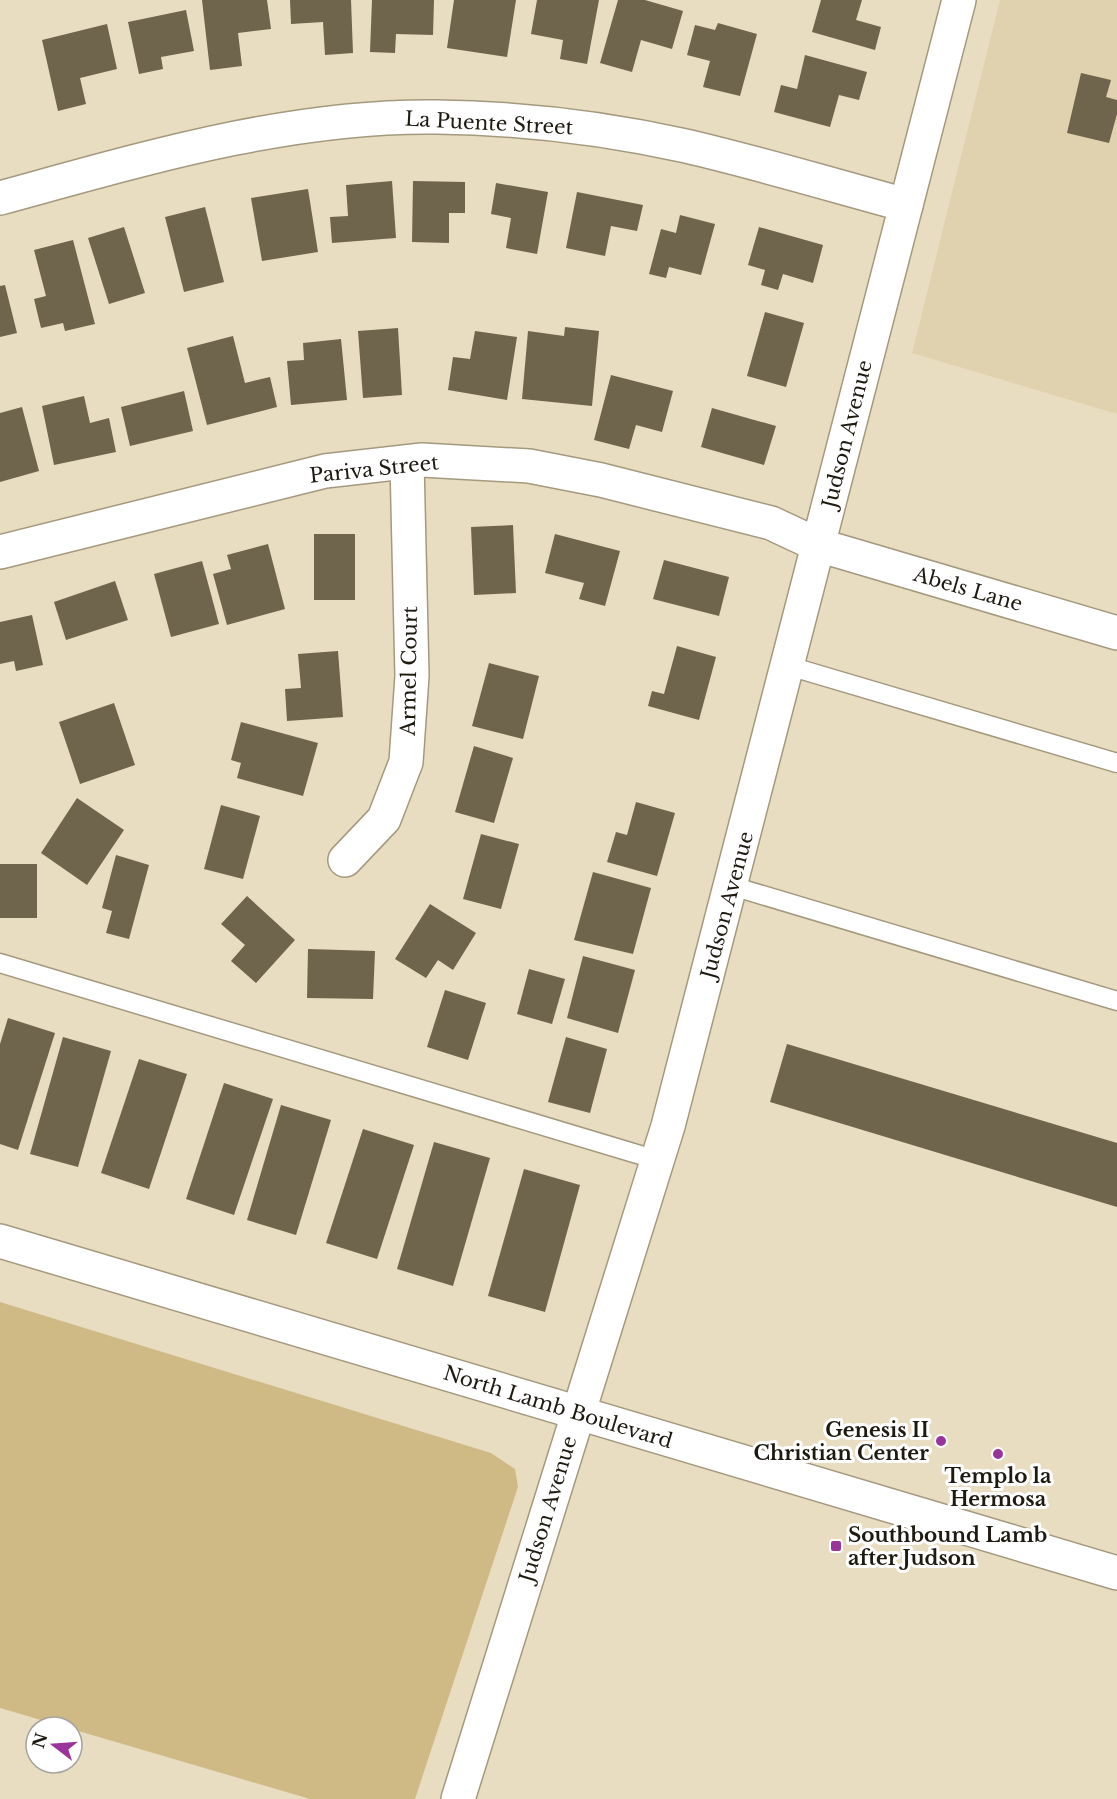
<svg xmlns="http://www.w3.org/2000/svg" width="1117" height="1799" viewBox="0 0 1117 1799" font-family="'Libre Baskerville',serif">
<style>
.built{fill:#e1d2af}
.green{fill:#cfba86}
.building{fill:#6f644c}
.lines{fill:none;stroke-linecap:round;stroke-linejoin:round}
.service-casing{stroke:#a4997f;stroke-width:21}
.minor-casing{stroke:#a4997f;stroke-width:36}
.tertiary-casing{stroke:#a4997f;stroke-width:36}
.primary-casing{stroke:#a4997f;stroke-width:36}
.service{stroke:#fff;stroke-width:18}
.minor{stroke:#fff;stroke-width:33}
.tertiary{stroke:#fff;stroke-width:33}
.primary{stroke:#fff;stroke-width:33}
.poi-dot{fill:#99349a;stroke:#fff;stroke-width:2}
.labels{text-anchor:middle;stroke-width:6;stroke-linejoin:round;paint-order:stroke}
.street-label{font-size:20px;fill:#1e1a10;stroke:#fff}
.poi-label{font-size:20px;font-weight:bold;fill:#1e1a10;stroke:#fff;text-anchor:end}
</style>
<rect width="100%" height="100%" fill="#e9ddc1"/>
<polygon class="built" points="1000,0 1117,0 1117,414 912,353"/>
<polygon class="green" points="0,1302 491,1453 515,1469 518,1487 415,1799 310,1799 0,1708"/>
<g class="building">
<polygon points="202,0 267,0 271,29 238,33 242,66 210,70"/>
<polygon points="290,0 351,0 353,53 325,55 323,22 291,24"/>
<polygon points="372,0 434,0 433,35 396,34 395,53 370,52"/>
<polygon points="454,0 516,0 507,57 447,48"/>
<polygon points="537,0 599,0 587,64 560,59 563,40 531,34"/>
<polygon points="618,0 645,0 683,11 672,49 641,40 632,72 600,63"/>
<polygon points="821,0 862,0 856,20 881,27 875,50 812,32"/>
<polygon points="186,10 194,51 161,57 163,69 139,74 128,22"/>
<polygon points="718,23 757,34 740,96 703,87 710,61 687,55 695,25 715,30"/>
<polygon points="107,24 117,69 80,78 86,104 58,111 42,40"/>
<polygon points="805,55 867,72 859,100 839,95 830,127 774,112 781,85 797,89"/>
<polygon points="1081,73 1111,80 1106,97 1117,100 1117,114 1109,143 1067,133"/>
<polygon points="392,181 396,238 332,243 330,217 348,216 346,185"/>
<polygon points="413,181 465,182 465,213 449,213 449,243 412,242"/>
<polygon points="496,183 548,192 537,254 506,248 511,218 491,214"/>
<polygon points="308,189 318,252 262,261 251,198"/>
<polygon points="577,192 643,205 637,231 611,226 605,256 566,248"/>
<polygon points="205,207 224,282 184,292 165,217"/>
<polygon points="680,215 715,224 701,275 669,267 666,278 649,274 661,229 676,233"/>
<polygon points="124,227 145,293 109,304 88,238"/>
<polygon points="759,227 823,245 813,283 783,274 778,290 761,285 765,270 748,265"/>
<polygon points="73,240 95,324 65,331 63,323 41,328 34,299 46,296 34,250"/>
<polygon points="5,285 17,333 0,337 0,286"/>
<polygon points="765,312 804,323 786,387 747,376"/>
<polygon points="565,327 599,331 592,406 522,399 528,331 564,336"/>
<polygon points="398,328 402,395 363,398 358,331"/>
<polygon points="475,331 517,337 507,400 448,390 453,357 470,359"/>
<polygon points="233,336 245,383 270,377 277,407 207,425 187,348"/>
<polygon points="341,339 347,400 291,405 287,361 304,360 303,343"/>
<polygon points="611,375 673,391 662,432 636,425 629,449 594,440"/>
<polygon points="184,391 193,431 130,446 121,407"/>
<polygon points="84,396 90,423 109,418 116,452 54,465 42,406"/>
<polygon points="22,407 39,471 0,482 0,413"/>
<polygon points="712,408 776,426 764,465 701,447"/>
<polygon points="513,525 516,593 474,595 471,527"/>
<rect x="314" y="534" width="41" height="66"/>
<polygon points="555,534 620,551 605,606 579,599 584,583 545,573"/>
<polygon points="268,544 285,609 227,625 213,574 231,569 227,555"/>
<polygon points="664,560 729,577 719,616 653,599"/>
<polygon points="202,561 219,624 171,637 154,574"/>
<polygon points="115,581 128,620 66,640 54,602"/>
<polygon points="32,615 43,665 16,671 14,661 0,664 0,622"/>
<polygon points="677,646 716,657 699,720 648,706 652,691 664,694"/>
<polygon points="338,651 343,717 287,721 285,689 301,688 298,654"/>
<polygon points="489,663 539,676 523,739 472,726"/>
<polygon points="114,703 135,765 80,784 59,722"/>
<polygon points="241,722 318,743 303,796 237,778 241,763 231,760"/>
<polygon points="474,746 513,758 494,823 455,812"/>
<polygon points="77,798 124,830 87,885 41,853"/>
<polygon points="636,802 675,813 657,876 607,862 616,832 627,835"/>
<polygon points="221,805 260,816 243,879 204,869"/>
<polygon points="481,834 519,844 501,909 463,899"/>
<polygon points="116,855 149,865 129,939 106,933 112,911 102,908"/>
<rect x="0" y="864" width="37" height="54"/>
<polygon points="593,872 651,888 633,954 574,940"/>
<polygon points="247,896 295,940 256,983 231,961 245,945 221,924"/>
<polygon points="430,904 476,933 453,970 438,960 426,978 395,959"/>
<polygon points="308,949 375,951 373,999 307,998"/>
<polygon points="583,956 635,970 618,1033 567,1018"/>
<polygon points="529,969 565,979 552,1024 517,1014"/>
<polygon points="445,990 486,1003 468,1060 427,1047"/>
<polygon points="8,1018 55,1033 18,1150 0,1144 0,1044"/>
<polygon points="63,1037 111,1051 78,1167 30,1154"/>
<polygon points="566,1037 607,1049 590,1113 548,1102"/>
<polygon points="787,1044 1117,1143 1117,1207 770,1102"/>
<polygon points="139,1059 187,1074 149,1189 101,1173"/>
<polygon points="224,1083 273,1099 234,1215 186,1199"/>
<polygon points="281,1105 331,1120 296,1235 247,1220"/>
<polygon points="363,1129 414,1145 377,1259 326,1243"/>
<polygon points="434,1142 490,1158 453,1286 397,1269"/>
<polygon points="524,1169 580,1185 545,1312 488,1296"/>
</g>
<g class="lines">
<defs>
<g id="service">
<polyline points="789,666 1117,763"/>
<polyline points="732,886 1117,1001"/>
<polyline points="0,963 657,1160"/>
</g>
<g id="minor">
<path d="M 0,198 C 143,159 288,115 437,117 C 520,118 605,128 686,146 C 759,163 832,185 906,205"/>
<polyline points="0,552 325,471 422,460 529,466 601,480 771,523 818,545 1117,633"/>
<polyline points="345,860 384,819 406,762 412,676 407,462"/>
</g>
<polyline id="tertiary" points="458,1799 668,1126 959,0"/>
<polyline id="primary" points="0,1241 1117,1573"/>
</defs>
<use href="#service" class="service-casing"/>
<use href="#minor" class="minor-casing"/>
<use href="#tertiary" class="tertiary-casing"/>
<use href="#primary" class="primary-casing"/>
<use href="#service" class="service"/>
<use href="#minor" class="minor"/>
<use href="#tertiary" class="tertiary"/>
<use href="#primary" class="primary"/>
</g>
<g class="poi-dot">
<circle cx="941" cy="1441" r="6"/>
<circle cx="998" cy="1454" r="6"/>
<rect x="830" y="1540" width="12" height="12" rx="3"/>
</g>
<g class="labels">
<g class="street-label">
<text transform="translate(489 123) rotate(3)" y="7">La Puente Street</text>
<text transform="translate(847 434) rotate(-76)" y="7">Judson Avenue</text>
<text transform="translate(374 469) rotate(-6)" y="7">Pariva Street</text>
<text transform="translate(968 589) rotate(16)" y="7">Abels Lane</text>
<text transform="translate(409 671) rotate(-89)" y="7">Armel Court</text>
<text transform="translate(727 905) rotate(-75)" y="7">Judson Avenue</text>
<text transform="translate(558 1407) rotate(17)" y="7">North Lamb Boulevard</text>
<text transform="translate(548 1509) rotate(-73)" y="7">Judson Avenue</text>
</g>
<g class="poi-label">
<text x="929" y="1437">Genesis II<tspan x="929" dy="23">Christian Center</tspan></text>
<text x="998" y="1483" text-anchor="middle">Templo la<tspan x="998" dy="23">Hermosa</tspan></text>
<text x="848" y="1542" text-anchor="start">Southbound Lamb<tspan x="848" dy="23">after Judson</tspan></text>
</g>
</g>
<g transform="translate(54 1745) rotate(287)"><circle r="28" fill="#ffffff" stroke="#a5a39f" stroke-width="1.5"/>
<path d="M0-4.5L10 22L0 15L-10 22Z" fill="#99349a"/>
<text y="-9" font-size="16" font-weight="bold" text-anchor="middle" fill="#1e1a10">N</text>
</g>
</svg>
